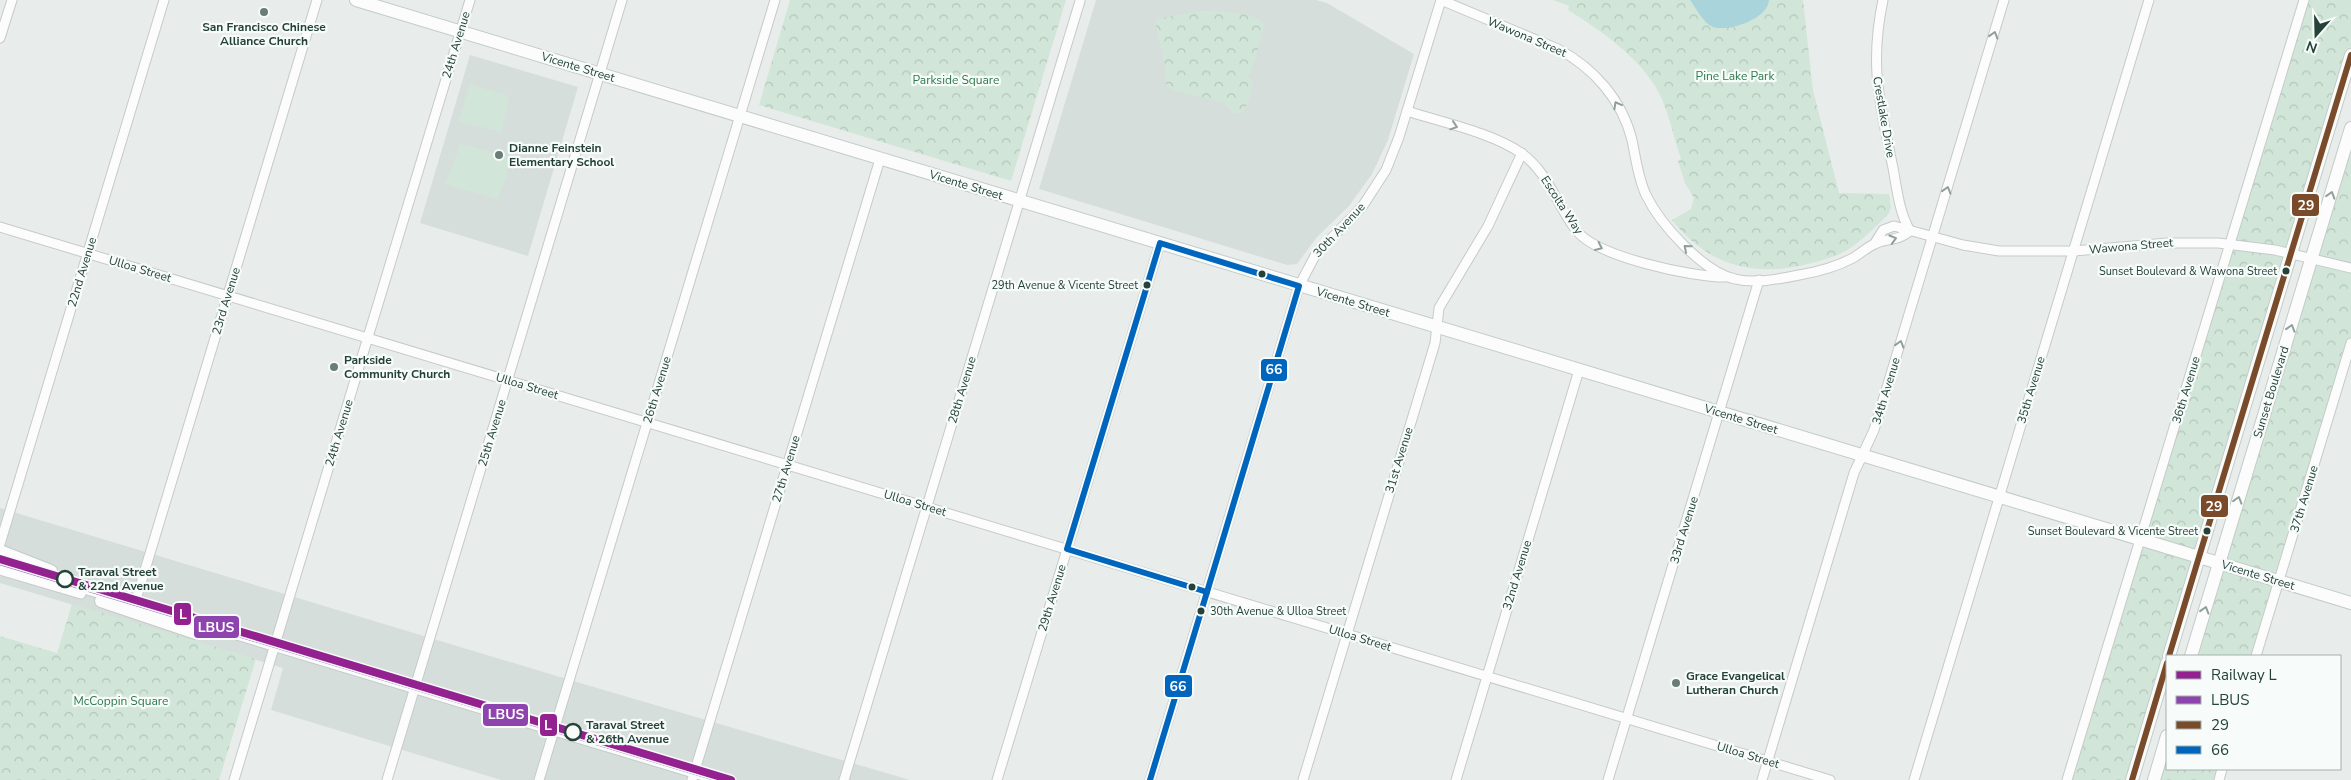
<svg xmlns="http://www.w3.org/2000/svg" width="2351" height="780" viewBox="0 0 2351 780" font-family="'Nunito Sans',sans-serif">
<style>
.built{fill:#d6dedb}
.green{fill:#d1e6d8}
.park{fill:url(#park-crowns)}
.water{fill:#a9d4db}
.lines{fill:none;stroke-linecap:round;stroke-linejoin:round}
.street-casing{stroke:#c5cac8;stroke-width:11}
.secondary-casing{stroke:#c3cbc8;stroke-width:14}
.street{stroke:#fcfcfc;stroke-width:9}
.secondary{stroke:#fcfcfc;stroke-width:12}
.bus-1-casing{stroke:#f7fbf9;stroke-width:10}
.bus-2-casing{stroke:#f7fbf9;stroke-width:10}
.bus-3-casing{stroke:#f7fbf9;stroke-width:10}
.bus-1{stroke:#8e44ad;stroke-width:6}
.bus-2{stroke:#7a4b2a;stroke-width:6}
.bus-3{stroke:#0065bd;stroke-width:6}
.rail-1-casing{stroke:#f7fbf9;stroke-width:11}
.rail-1{stroke:#932290;stroke-width:8}
.oneway{stroke:#909f9b}
.poi-dot{fill:#697e78;stroke:#f7fbf9;stroke-width:2}
.bus-dot{fill:#24423a;stroke:#f7fbf9;stroke-width:2}
.stop-dot{fill:#f7fbf9;stroke:#24423a;stroke-width:2.5}
.labels{text-anchor:middle;stroke-width:4.5;stroke-linejoin:round;paint-order:stroke}
.bus-label{font-size:11px;fill:#24423a;stroke:#f7fbf9;text-anchor:end}
.poi-label{font-size:12px;font-weight:bold;fill:#24423a;stroke:#f7fbf9;text-anchor:start}
.street-label{font-size:12px;fill:#24423a;stroke:#f7fbf9}
.park-label{font-size:12px;fill:#2d7a4b;stroke:#f7fbf9}
.stop-label{font-size:12px;font-weight:bold;fill:#24423a;stroke:#f7fbf9;text-anchor:start}
.line-badge{stroke:#f7fbf9;stroke-width:2}
.badge-label{font-size:14px;text-anchor:middle;font-weight:bold;fill:#fff}
</style>
<defs>
<pattern id="park-crowns" width="20" height="18" patternUnits="userSpaceOnUse" patternTransform="scale(1.25)"><rect width="20" height="18" fill="#d1e6d8"/><path d="M2 6a3 3 0 1 1 6 0M12 15a3 3 0 1 1 6 0" fill="none" stroke="#b3c6ba"/></pattern>
</defs>
<rect width="100%" height="100%" fill="#e8edeb"/>
<g class="built">
<polygon points="1096,0 1316,0 1327,3 1414,54 1388,140 1372,174 1349,206 1317,237 1297,264 1287,265 1039,189"/>
<polygon points="470,55 578,87 528,256 420,223"/>
<polygon points="0,508 570,680 910,780 501,780 271,710 283,668 0,583"/>
</g>
<g class="green">
<polygon points="470,84 509,96 501,132 459,121"/>
<polygon points="461,144 509,157 506,179 497,199 445,184"/>
</g>
<g class="park">
<polygon points="790,0 1066,0 1011,181 759,105"/>
<path d="M 1553,0 L 1803,0 L 1813,90 L 1839,193 L 1889,194 L 1891,208 L 1888,215 C 1875,227 1862,241 1847,250 C 1835,257 1821,261 1808,264 C 1753,278 1708,265 1672,220 L 1691,209 L 1694,198 L 1685,183 L 1678,161 L 1681,159 C 1674,138 1669,113 1659,93 C 1640,57 1601,31 1568,10 L 1569,6 Z"/>
<polygon points="2304,0 2351,0 2351,55 2132,780 2067,780"/>
<path d="M 1201,11 C 1217,11 1252,11 1263,23 L 1264,28 L 1251,72 L 1247,76 L 1253,83 C 1250,94 1248,114 1234,114 L 1224,103 L 1170,89 L 1166,86 L 1164,61 L 1156,26 L 1157,19 Z"/>
<polygon points="2351,128 2351,343 2256,656 2191,656"/>
<polygon points="72,604 256,659 219,780 0,780 0,636 57,653"/>
<polygon points="2167,736 2167,769 2222,769 2219,780 2154,780"/>
</g>
<path class="water" d="M 1690,0 L 1769,0 C 1768,19 1729,32 1713,27 C 1704,24 1696,8 1690,0 Z"/>
<g class="lines">
<defs>
<g id="street">
<path d="M 1441,0 L 1558,49 C 1594,68 1622,100 1632,140 C 1636,159 1638,178 1646,195 C 1660,224 1703,272 1735,279 C 1755,284 1779,279 1799,275 C 1817,272 1836,267 1853,258 C 1860,254 1867,247 1875,244 C 1887,238 1899,241 1910,231"/>
<path d="M 1883,0 C 1869,66 1880,104 1893,168 C 1897,189 1899,212 1910,231"/>
<polyline points="0,38 12,0"/>
<path d="M 1407,111 C 1441,122 1493,133 1521,153 C 1549,173 1556,204 1576,230 C 1596,257 1692,277 1725,277"/>
<polyline points="0,227 1830,780"/>
<polyline points="1875,243 1883,230 1894,226 1963,245 1999,251 2074,251 2168,243 2218,243 2275,250 2351,268"/>
<polyline points="0,544 164,0"/>
<polyline points="0,570 81,594"/>
<polyline points="135,603 317,0"/>
<polyline points="2256,656 2351,343"/>
<polyline points="234,780 470,0"/>
<polyline points="387,780 622,0"/>
<polyline points="539,780 775,0"/>
<polyline points="692,780 880,159"/>
<polyline points="844,780 1080,1"/>
<polyline points="997,780 1160,243"/>
<polyline points="1150,780 1299,286 1316,254 1362,207 1386,170 1399,137 1441,0"/>
<polyline points="1303,780 1435,343 1439,308 1488,226 1522,153"/>
<polyline points="1456,780 1579,370"/>
<polyline points="1608,780 1759,280"/>
<polyline points="1762,780 1854,473 1874,430 2004,0"/>
<polyline points="1914,780 2149,0"/>
<polyline points="2067,780 2304,0"/>
<polyline points="2219,780 2222,769"/>
</g>
<g id="secondary">
<polyline points="356,0 2351,603"/>
<polyline points="0,551 51,571"/>
<polyline points="0,562 722,780"/>
<polyline points="101,601 196,633 218,631"/>
<polyline points="2169,656 2351,55"/>
<polyline points="2191,656 2351,128"/>
<polyline points="2132,780 2167,663"/>
<polyline points="2154,780 2167,736"/>
</g>
</defs>
<use href="#street" class="street-casing"/>
<use href="#secondary" class="secondary-casing"/>
<use href="#street" class="street"/>
<use href="#secondary" class="secondary"/>
<defs>
<polyline id="bus-1" points="0,562 722,780"/>
<g id="bus-2">
<polyline points="2169,656 2351,55"/>
<polyline points="2132,780 2167,663"/>
</g>
<g id="bus-3">
<polygon points="1160,243 1299,286 1207,592 1067,549"/>
<polyline points="1150,780 1207,592"/>
</g>
</defs>
<use href="#bus-1" class="bus-1-casing"/>
<use href="#bus-2" class="bus-2-casing"/>
<use href="#bus-3" class="bus-3-casing"/>
<use href="#bus-1" class="bus-1"/>
<use href="#bus-2" class="bus-2"/>
<use href="#bus-3" class="bus-3"/>
<defs>
<polyline id="rail-1" points="0,559 731,780"/>
</defs>
<use href="#rail-1" class="rail-1-casing"/>
<use href="#rail-1" class="rail-1"/>
</g>
<defs><path id="oneway-chevron" d="M-2-3.5L2.5 0L-2 3.5" fill="none" stroke-width="1.6" stroke-linecap="round" stroke-linejoin="round" transform="scale(1.25)"/></defs>
<g class="oneway">
<use href="#oneway-chevron" transform="translate(1994 35) rotate(-73)"/>
<use href="#oneway-chevron" transform="translate(1617 105) rotate(-119)"/>
<use href="#oneway-chevron" transform="translate(1454 126) rotate(18)"/>
<use href="#oneway-chevron" transform="translate(1947 190) rotate(-73)"/>
<use href="#oneway-chevron" transform="translate(2331 195) rotate(-73)"/>
<use href="#oneway-chevron" transform="translate(1893 239) rotate(-16)"/>
<use href="#oneway-chevron" transform="translate(1599 247) rotate(25)"/>
<use href="#oneway-chevron" transform="translate(1687 248) rotate(-140)"/>
<use href="#oneway-chevron" transform="translate(2291 328) rotate(-73)"/>
<use href="#oneway-chevron" transform="translate(1900 344) rotate(-73)"/>
<use href="#oneway-chevron" transform="translate(2238 500) rotate(-73)"/>
<use href="#oneway-chevron" transform="translate(2205 610) rotate(-73)"/>
</g>
<g class="poi-dot">
<circle cx="264" cy="12" r="5"/>
<circle cx="499" cy="155" r="5"/>
<circle cx="334" cy="367" r="5"/>
<circle cx="1676" cy="683" r="5"/>
</g>
<g class="bus-dot">
<circle cx="2286" cy="271" r="4.5"/>
<circle cx="1262" cy="274" r="4.5"/>
<circle cx="1147" cy="285" r="4.5"/>
<circle cx="2207" cy="531" r="4.5"/>
<circle cx="1192" cy="587" r="4.5"/>
<circle cx="1201" cy="611" r="4.5"/>
</g>
<g class="stop-dot">
<circle cx="65" cy="579" r="8"/>
<circle cx="573" cy="732" r="8"/>
</g>
<g class="labels">
<g class="bus-label">
<text x="2277" y="275">Sunset Boulevard &amp; Wawona Street</text>
<text x="1138" y="289">29th Avenue &amp; Vicente Street</text>
<text x="2198" y="535">Sunset Boulevard &amp; Vicente Street</text>
<text x="1210" y="615" text-anchor="start">30th Avenue &amp; Ulloa Street</text>
</g>
<g class="poi-label">
<text x="264" y="31" text-anchor="middle">San Francisco Chinese<tspan x="264" dy="14">Alliance Church</tspan></text>
<text x="509" y="152">Dianne Feinstein<tspan x="509" dy="14">Elementary School</tspan></text>
<text x="344" y="364">Parkside<tspan x="344" dy="14">Community Church</tspan></text>
<text x="1686" y="680">Grace Evangelical<tspan x="1686" dy="14">Lutheran Church</tspan></text>
</g>
<g class="street-label">
<text transform="translate(1527 37) rotate(23)" y="4">Wawona Street</text>
<text transform="translate(456 45) rotate(-73)" y="4">24th Avenue</text>
<text transform="translate(578 67) rotate(17)" y="4">Vicente Street</text>
<text transform="translate(1884 117) rotate(80)" y="4">Crestlake Drive</text>
<text transform="translate(966 185) rotate(17)" y="4">Vicente Street</text>
<text transform="translate(1562 205) rotate(57)" y="4">Escolta Way</text>
<text transform="translate(1339 230) rotate(-47)" y="4">30th Avenue</text>
<text transform="translate(2131 246) rotate(-5)" y="4">Wawona Street</text>
<text transform="translate(140 269) rotate(17)" y="4">Ulloa Street</text>
<text transform="translate(82 272) rotate(-73)" y="4">22nd Avenue</text>
<text transform="translate(226 301) rotate(-73)" y="4">23rd Avenue</text>
<text transform="translate(1353 302) rotate(17)" y="4">Vicente Street</text>
<text transform="translate(527 386) rotate(17)" y="4">Ulloa Street</text>
<text transform="translate(657 390) rotate(-73)" y="4">26th Avenue</text>
<text transform="translate(962 390) rotate(-73)" y="4">28th Avenue</text>
<text transform="translate(2031 390) rotate(-73)" y="4">35th Avenue</text>
<text transform="translate(2186 390) rotate(-73)" y="4">36th Avenue</text>
<text transform="translate(1886 391) rotate(-73)" y="4">34th Avenue</text>
<text transform="translate(2271 392) rotate(-73)" y="4">Sunset Boulevard</text>
<text transform="translate(1741 419) rotate(17)" y="4">Vicente Street</text>
<text transform="translate(339 433) rotate(-73)" y="4">24th Avenue</text>
<text transform="translate(492 433) rotate(-73)" y="4">25th Avenue</text>
<text transform="translate(1399 460) rotate(-73)" y="4">31st Avenue</text>
<text transform="translate(786 469) rotate(-73)" y="4">27th Avenue</text>
<text transform="translate(2304 499) rotate(-73)" y="4">37th Avenue</text>
<text transform="translate(915 503) rotate(17)" y="4">Ulloa Street</text>
<text transform="translate(1684 530) rotate(-73)" y="4">33rd Avenue</text>
<text transform="translate(1517 575) rotate(-73)" y="4">32nd Avenue</text>
<text transform="translate(2258 575) rotate(17)" y="4">Vicente Street</text>
<text transform="translate(1052 598) rotate(-73)" y="4">29th Avenue</text>
<text transform="translate(1360 638) rotate(17)" y="4">Ulloa Street</text>
<text transform="translate(1748 755) rotate(17)" y="4">Ulloa Street</text>
</g>
<g class="park-label">
<text x="1735" y="80">Pine Lake Park</text>
<text x="956" y="84">Parkside Square</text>
<text x="121" y="705">McCoppin Square</text>
</g>
<g class="stop-label">
<text x="78" y="576">Taraval Street<tspan x="78" dy="14">&amp; 22nd Avenue</tspan></text>
<text x="586" y="729">Taraval Street<tspan x="586" dy="14">&amp; 26th Avenue</tspan></text>
</g>
</g>
<g class="line-badge">
<rect x="2291" y="193" width="29" height="24" rx="5" fill="#7a4b2a"/>
<rect x="1260" y="358" width="28" height="24" rx="5" fill="#0065bd"/>
<rect x="2200" y="494" width="29" height="24" rx="5" fill="#7a4b2a"/>
<rect x="173" y="602" width="19" height="24" rx="5" fill="#932290"/>
<rect x="193" y="615" width="47" height="24" rx="5" fill="#8e44ad"/>
<rect x="1164" y="674" width="29" height="24" rx="5" fill="#0065bd"/>
<rect x="482" y="703" width="47" height="24" rx="5" fill="#8e44ad"/>
<rect x="539" y="713" width="19" height="24" rx="5" fill="#932290"/>
</g>
<g class="badge-label">
<text x="2306" y="210">29</text>
<text x="1274" y="374">66</text>
<text x="2214" y="511">29</text>
<text x="183" y="619">L</text>
<text x="216" y="632">LBUS</text>
<text x="1178" y="691">66</text>
<text x="506" y="719">LBUS</text>
<text x="548" y="730">L</text>
</g>
<rect x="2166" y="655" width="175" height="115" fill="#f7fbf9" stroke="#a3b1ad"/>
<rect x="2176" y="671" width="25" height="8" fill="#932290" stroke="#a3b1ad"/>
<text x="2211" y="680" font-size="15" fill="#24423a">Railway L</text>
<rect x="2176" y="696" width="25" height="8" fill="#8e44ad" stroke="#a3b1ad"/>
<text x="2211" y="705" font-size="15" fill="#24423a">LBUS</text>
<rect x="2176" y="721" width="25" height="8" fill="#7a4b2a" stroke="#a3b1ad"/>
<text x="2211" y="730" font-size="15" fill="#24423a">29</text>
<rect x="2176" y="746" width="25" height="8" fill="#0065bd" stroke="#a3b1ad"/>
<text x="2211" y="755" font-size="15" fill="#24423a">66</text>
<g transform="translate(2316 35) rotate(200)" stroke="#f7fbf9" stroke-width="4" paint-order="stroke">
<path d="M0-4L9 19L0 12L-9 19Z" fill="#24423a"/>
<text y="-8" font-size="14" font-weight="bold" text-anchor="middle" fill="#24423a">N</text>
</g>
</svg>
